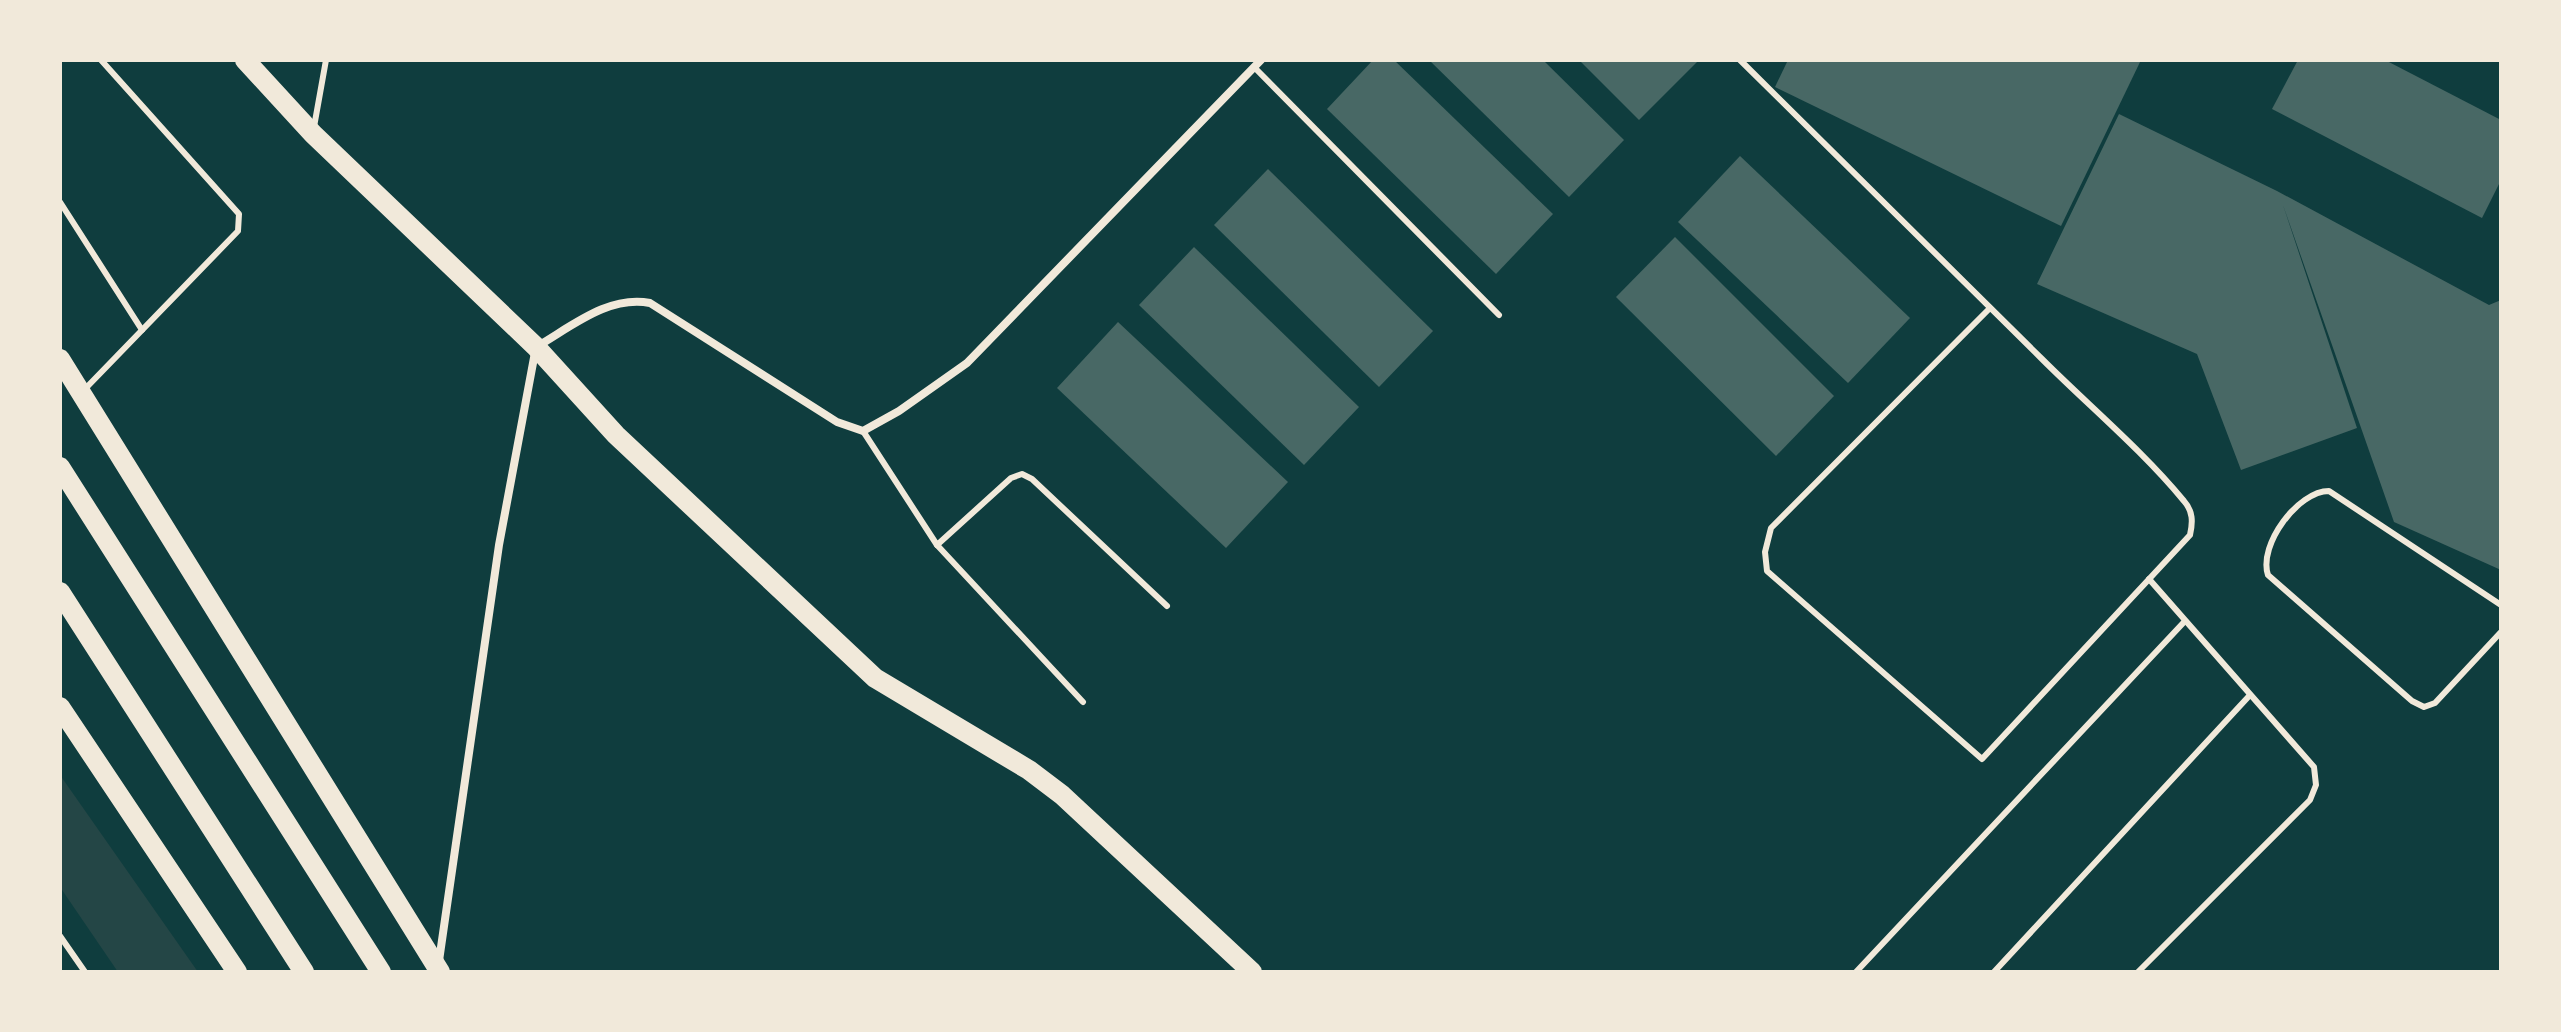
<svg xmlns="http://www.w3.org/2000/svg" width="2561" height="1032" viewBox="0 0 2561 1032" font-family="'PT Sans',sans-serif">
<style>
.green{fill:#244646}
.building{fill:#486865}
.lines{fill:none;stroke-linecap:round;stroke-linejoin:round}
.service{stroke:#f1e9da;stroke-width:6}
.minor{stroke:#f1e9da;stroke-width:8}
.primary{stroke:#f1e9da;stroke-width:20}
</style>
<rect width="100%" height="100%" fill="#0f3d3e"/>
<polygon class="green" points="60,775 198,972 118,972 60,887"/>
<g class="building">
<polygon points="1373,60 1394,60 1553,214 1496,274 1327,109"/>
<polygon points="1429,60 1543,60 1624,140 1569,197"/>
<polygon points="1579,60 1695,60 1697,62 1639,120"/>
<polygon points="1788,60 2141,60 2061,226 1775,87"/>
<polygon points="2298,60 2385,60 2501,120 2501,180 2482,218 2272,109"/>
<polygon points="2119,114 2277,191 2489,305 2501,300 2501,570 2394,522 2283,205 2357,428 2241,470 2197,354 2037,284"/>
<polygon points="1740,156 1910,318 1848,383 1678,222"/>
<polygon points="1268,169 1433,331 1379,387 1214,225"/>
<polygon points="1675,237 1834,396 1776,456 1616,297"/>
<polygon points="1194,247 1359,407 1304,465 1139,305"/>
<polygon points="1118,322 1288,482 1226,548 1057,388"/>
</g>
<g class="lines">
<g class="service">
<path d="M 1740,60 C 1841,160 1942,260 2042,359 C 2089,406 2142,450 2184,501 C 2193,511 2193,522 2190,535 L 1982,759 L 1767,571 L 1765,552 L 1771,528 L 1990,308"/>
<polyline points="1254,67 1499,315"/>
<polyline points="314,127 326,60"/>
<polyline points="60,202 142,330"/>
<polyline points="84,390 238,231 239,214 101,60"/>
<polyline points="863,431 937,545 1011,478 1022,474 1032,479 1167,606"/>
<polyline points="937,545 1083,702"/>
<path d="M 2501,605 L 2329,491 C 2298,491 2258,545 2268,575 L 2412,701 L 2424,707 L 2435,703 L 2501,632"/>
<polyline points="60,936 85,972"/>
<polyline points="1856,972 2185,621"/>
<polyline points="1994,972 2250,695"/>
<polyline points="2138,972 2310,800 2316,785 2314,767 2149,579"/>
</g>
<path class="minor" d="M 439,961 L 499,545 L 536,347 C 571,327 608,295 650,303 L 837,422 L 863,431 L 899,411 L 967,363 L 1261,60"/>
<g class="primary">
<polyline points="245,60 313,134 536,347 616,435 875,678 1029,770 1062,795 1252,972"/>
<polyline points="60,359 440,972"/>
<polyline points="60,467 381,972"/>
<polyline points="60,592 304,972"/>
<polyline points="60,707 237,972"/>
</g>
</g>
<rect width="2561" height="1032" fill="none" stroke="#f1e9da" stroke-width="124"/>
</svg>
